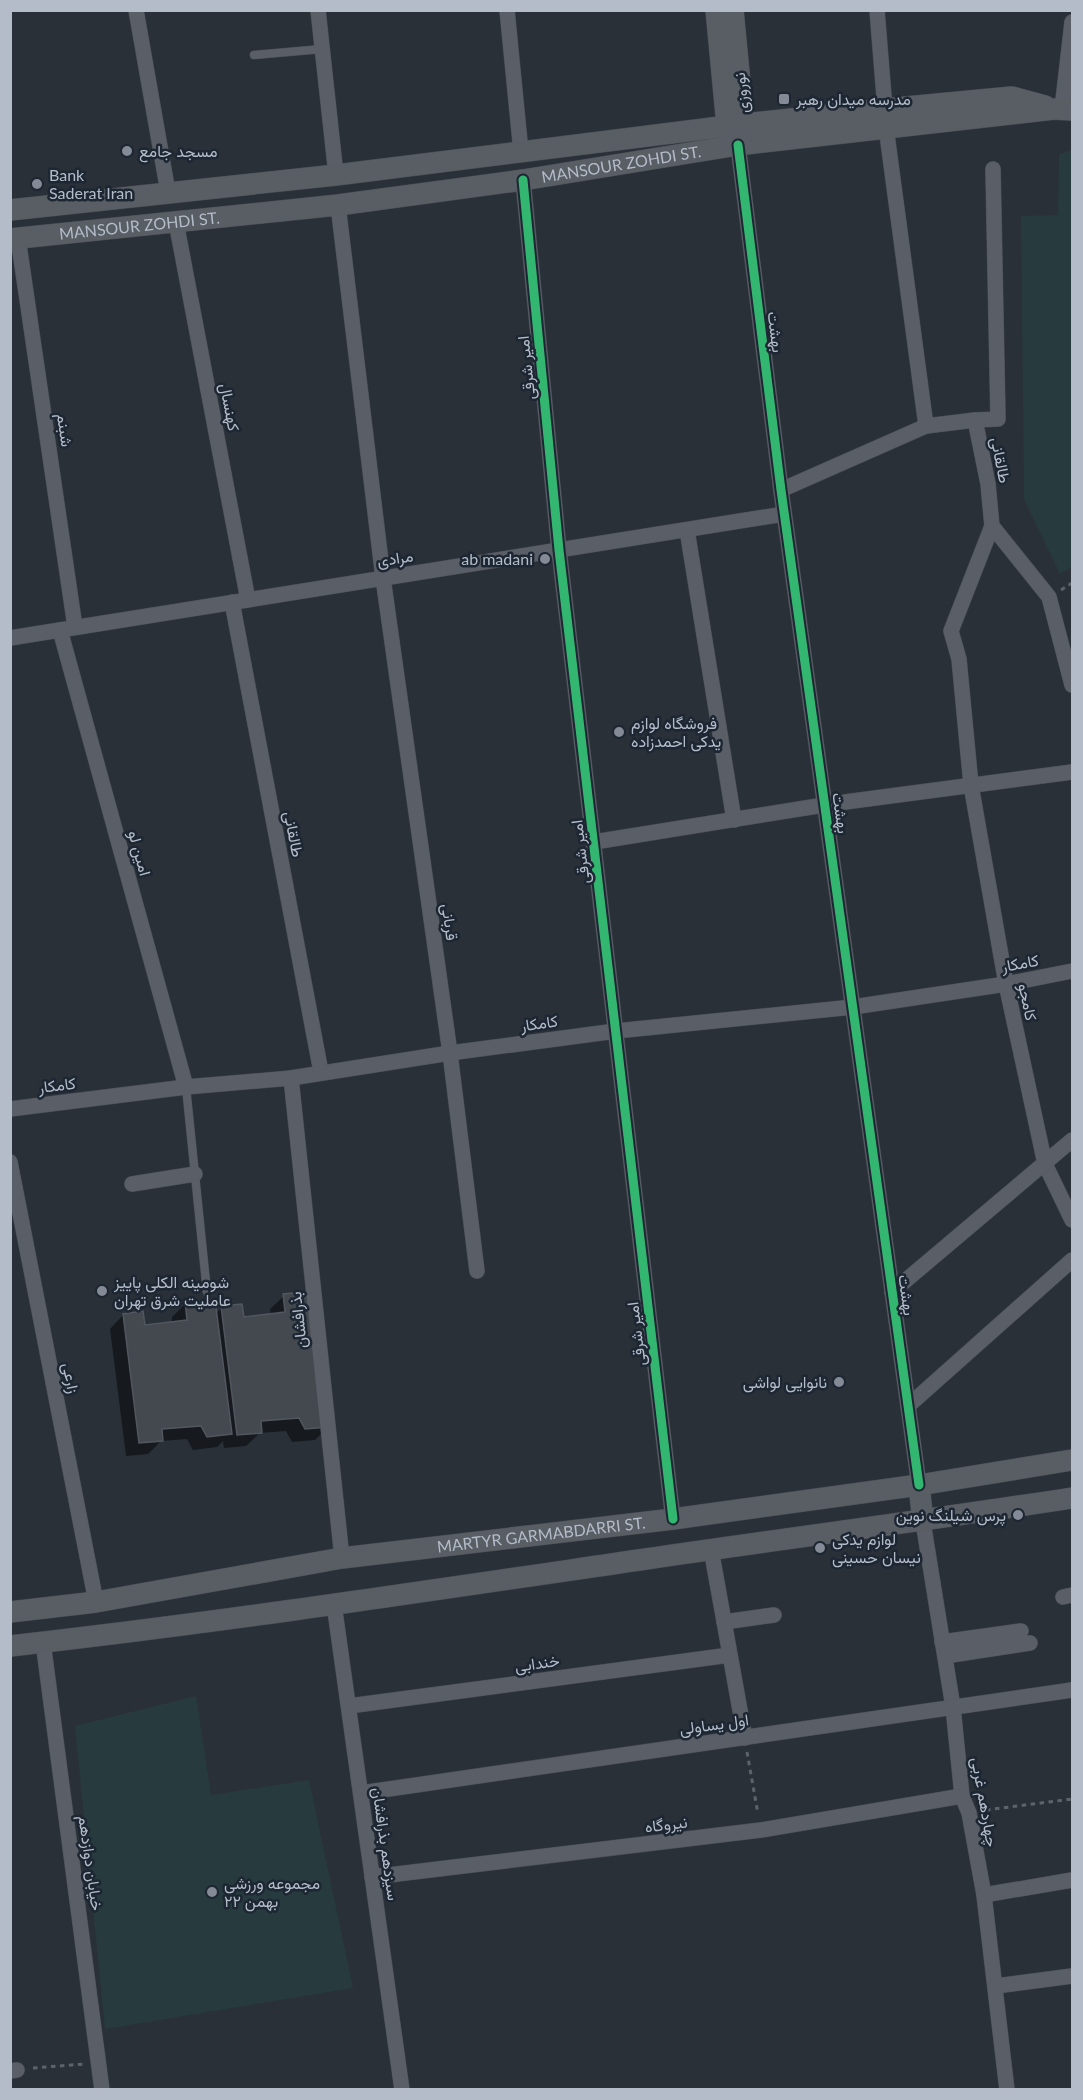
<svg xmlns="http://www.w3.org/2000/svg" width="1083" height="2100" viewBox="0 0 1083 2100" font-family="Lato,Vazirmatn,sans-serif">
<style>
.green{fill:#273a3e}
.shadow{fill:#0007}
.building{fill:#444950;stroke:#52575f;stroke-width:1.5}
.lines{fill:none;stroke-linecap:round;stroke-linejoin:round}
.lane-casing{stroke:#484c53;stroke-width:9}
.street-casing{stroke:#484c53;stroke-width:16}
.secondary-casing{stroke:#484c53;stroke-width:22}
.path{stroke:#5d636a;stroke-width:3;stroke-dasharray:4.5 4.5;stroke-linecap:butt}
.lane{stroke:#5a5e66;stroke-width:8}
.street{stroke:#5a5e66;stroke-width:15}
.secondary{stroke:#595d64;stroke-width:21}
.cycleway-casing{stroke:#1d2633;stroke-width:13}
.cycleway{stroke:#33b770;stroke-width:9}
.poi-dot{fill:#848b96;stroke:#1d2633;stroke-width:2}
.labels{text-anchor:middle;stroke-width:5;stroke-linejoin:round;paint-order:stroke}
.street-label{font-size:16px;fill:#b4bcc9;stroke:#1d2633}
.poi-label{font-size:16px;fill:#b4bcc9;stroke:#1d2633;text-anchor:start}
</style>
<rect width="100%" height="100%" fill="#2a3038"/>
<g class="green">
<polygon points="1072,150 1072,567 1060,574 1024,499 1021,216 1058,215 1059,154"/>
<polygon points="196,1696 211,1795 309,1780 353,1988 105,2029 75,1726"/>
</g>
<polygon class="shadow" points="284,1296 329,1426 315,1440 292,1442 286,1431 260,1433 246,1446 224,1448 223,1441 217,1447 193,1450 187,1439 161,1441 148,1454 126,1456 110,1329 123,1315 144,1326 172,1323 172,1317 185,1304 215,1314 222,1308 242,1319 271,1315 270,1309"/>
<g class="building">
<polygon points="313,1291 330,1427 305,1429 299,1418 261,1421 262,1433 237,1435 221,1306 242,1304 244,1317 285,1312 283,1294"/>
<polygon points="215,1299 232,1434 207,1437 201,1426 162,1429 163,1441 139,1443 123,1314 143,1311 145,1325 187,1320 185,1302"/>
</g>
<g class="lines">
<defs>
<g id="lane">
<polyline points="254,55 322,49"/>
<polyline points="186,1087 207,1292"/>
</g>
<g id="street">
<polyline points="136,10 168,192"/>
<polyline points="318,10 336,175"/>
<polyline points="507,10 521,152"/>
<polyline points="877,10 885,109"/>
<polyline points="1062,109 1072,22"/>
<polyline points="886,127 926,426"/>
<polyline points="738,145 781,490 919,1485"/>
<polyline points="993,169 998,419 975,420 988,484 992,526 1049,597 1072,685"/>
<polyline points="523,180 559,550 673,1519"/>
<polyline points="338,205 383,578 450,1053 477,1271"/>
<polyline points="176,222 248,600"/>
<polyline points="18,238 75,627"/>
<polyline points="781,490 926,426 975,420"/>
<polyline points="992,526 951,631 959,659 971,785 1006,984 1045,1164 1072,1220"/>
<polyline points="687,530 734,820"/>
<polyline points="232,602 321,1072"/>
<polyline points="60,630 186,1087"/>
<polyline points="10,638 784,514"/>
<polyline points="845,802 1072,772"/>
<polyline points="594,842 824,805"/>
<polyline points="291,1078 342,1558"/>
<polyline points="10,1109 186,1087 291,1078 450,1053 616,1031 853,1007 1006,984 1072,971"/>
<polyline points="10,1162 96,1602"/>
<polyline points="132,1184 195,1174"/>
<polyline points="892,1292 1072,1140"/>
<polyline points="908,1406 1072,1260"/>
<polyline points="923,1522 953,1707 962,1796 969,1813 984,1895 1007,2090"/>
<polyline points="711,1549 745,1738"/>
<polyline points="1063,1597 1072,1595"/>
<polyline points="334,1604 402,2090"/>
<polyline points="724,1622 774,1615"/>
<polyline points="43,1642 102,2090"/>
<polyline points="942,1642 1021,1631"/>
<polyline points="945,1656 1030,1643"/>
<polyline points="349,1706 730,1655"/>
<polyline points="361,1793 1072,1690"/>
<polyline points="372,1877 761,1830 962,1796"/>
<polyline points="984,1895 1072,1880"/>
<polyline points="996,1986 1072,1976"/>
<polyline points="10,2071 17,2070"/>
</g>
<g id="secondary">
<polyline points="716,10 727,126 733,136"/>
<polyline points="733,10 744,124 741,135"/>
<polyline points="10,210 336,175 744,124 885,109 1012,97 1045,106"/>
<path id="s1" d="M 10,239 L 338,205 L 523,180 L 738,145 L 1054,109 L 1072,110"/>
<polyline points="919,1485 923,1522"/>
<path id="s2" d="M 10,1612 L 96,1602 L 342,1558 L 673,1519 L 919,1485 L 1072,1460"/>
<path d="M 10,1646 C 223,1622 434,1590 646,1559 C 788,1538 931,1520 1072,1498"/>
</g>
</defs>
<use href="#lane" class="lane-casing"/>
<use href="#street" class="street-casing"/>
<use href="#secondary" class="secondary-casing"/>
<g class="path">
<polyline points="1061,590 1072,583"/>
<polyline points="747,1752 758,1814"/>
<polyline points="986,1810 1072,1799"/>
<polyline points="33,2068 84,2064"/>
</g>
<use href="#lane" class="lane"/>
<use href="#street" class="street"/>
<use href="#secondary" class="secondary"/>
<defs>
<g id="cycleway">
<polyline points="738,145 781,490 919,1485"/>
<polyline points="523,180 559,550 673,1519"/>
</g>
</defs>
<use href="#cycleway" class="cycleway-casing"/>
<use href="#cycleway" class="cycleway"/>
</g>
<g class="poi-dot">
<rect x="778" y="93" width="12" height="12" rx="3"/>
<circle cx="127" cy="151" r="6"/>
<circle cx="37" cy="184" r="6"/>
<circle cx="545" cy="559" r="6"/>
<circle cx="619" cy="732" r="6"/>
<circle cx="102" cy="1291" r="6"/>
<circle cx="839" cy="1382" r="6"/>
<circle cx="1018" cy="1515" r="6"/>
<circle cx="820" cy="1548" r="6"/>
<circle cx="212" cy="1892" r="6"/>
</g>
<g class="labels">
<g class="street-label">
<text transform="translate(741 93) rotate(-96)" y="6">نوروزی</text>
<text dy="6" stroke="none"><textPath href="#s1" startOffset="616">MANSOUR ZOHDI ST.</textPath></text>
<text dy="6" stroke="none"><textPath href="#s1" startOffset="130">MANSOUR ZOHDI ST.</textPath></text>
<text transform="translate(776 332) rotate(83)" y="6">بهشت</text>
<text transform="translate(526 368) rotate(-96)" y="6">امیر شرقی</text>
<text transform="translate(230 407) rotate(79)" y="6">کهنسال</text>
<text transform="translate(65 430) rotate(82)" y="6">شبنم</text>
<text transform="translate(1001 460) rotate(79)" y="6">طالقانی</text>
<text transform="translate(395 558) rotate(-9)" y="6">مرادی</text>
<text transform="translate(841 813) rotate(82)" y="6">بهشت</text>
<text transform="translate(294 834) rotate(79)" y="6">طالقانی</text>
<text transform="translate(580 852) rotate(-97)" y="6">امیر شرقی</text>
<text transform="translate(140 853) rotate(75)" y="6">امین لو</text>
<text transform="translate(450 922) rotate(82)" y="6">قربانی</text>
<text transform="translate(1020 963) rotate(-10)" y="6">کامکار</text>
<text transform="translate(1028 1002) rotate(78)" y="6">کامجو</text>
<text transform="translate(539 1023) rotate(-8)" y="6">کامکار</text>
<text transform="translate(57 1085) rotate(-7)" y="6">کامکار</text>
<text transform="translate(907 1295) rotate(82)" y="6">بهشت</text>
<text transform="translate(298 1320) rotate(-96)" y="6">بذرافشان</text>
<text transform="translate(636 1334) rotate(-97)" y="6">امیر شرقی</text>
<text transform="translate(71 1378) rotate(79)" y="6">زارعی</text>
<text dy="6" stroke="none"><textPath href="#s2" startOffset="537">MARTYR GARMABDARRI ST.</textPath></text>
<text transform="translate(537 1663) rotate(-8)" y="6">خندابی</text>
<text transform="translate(714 1724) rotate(-8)" y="6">اول یساولی</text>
<text transform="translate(985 1802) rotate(80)" y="6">چهاردهم غربی</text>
<text transform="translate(666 1824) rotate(-7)" y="6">نیروگاه</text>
<text transform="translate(386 1844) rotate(82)" y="6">سیزدهم بذرافشان</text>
<text transform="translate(91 1863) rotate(82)" y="6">خیابان دوازدهم</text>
</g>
<g class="poi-label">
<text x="796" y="105">مدرسه میدان رهبر</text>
<text x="139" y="157">مسجد جامع</text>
<text x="49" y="181">Bank<tspan x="49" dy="18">Saderat Iran</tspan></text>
<text x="533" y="565" text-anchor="end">ab madani</text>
<text x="631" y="729">فروشگاه لوازم<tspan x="631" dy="18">یدکی احمدزاده</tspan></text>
<text x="114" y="1288">شومینه الکلی پاییز<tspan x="114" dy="18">عاملیت شرق تهران</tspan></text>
<text x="827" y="1388" text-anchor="end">نانوایی لواشی</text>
<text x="1006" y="1521" text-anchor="end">پرس شیلنگ نوین</text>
<text x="832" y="1545">لوازم یدکی<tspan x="832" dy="18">نیسان حسینی</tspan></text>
<text x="224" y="1889">مجموعه ورزشی<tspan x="224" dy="18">۲۲ بهمن</tspan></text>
</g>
</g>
<rect width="1083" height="2100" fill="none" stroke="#b4bcc9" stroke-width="24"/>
</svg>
